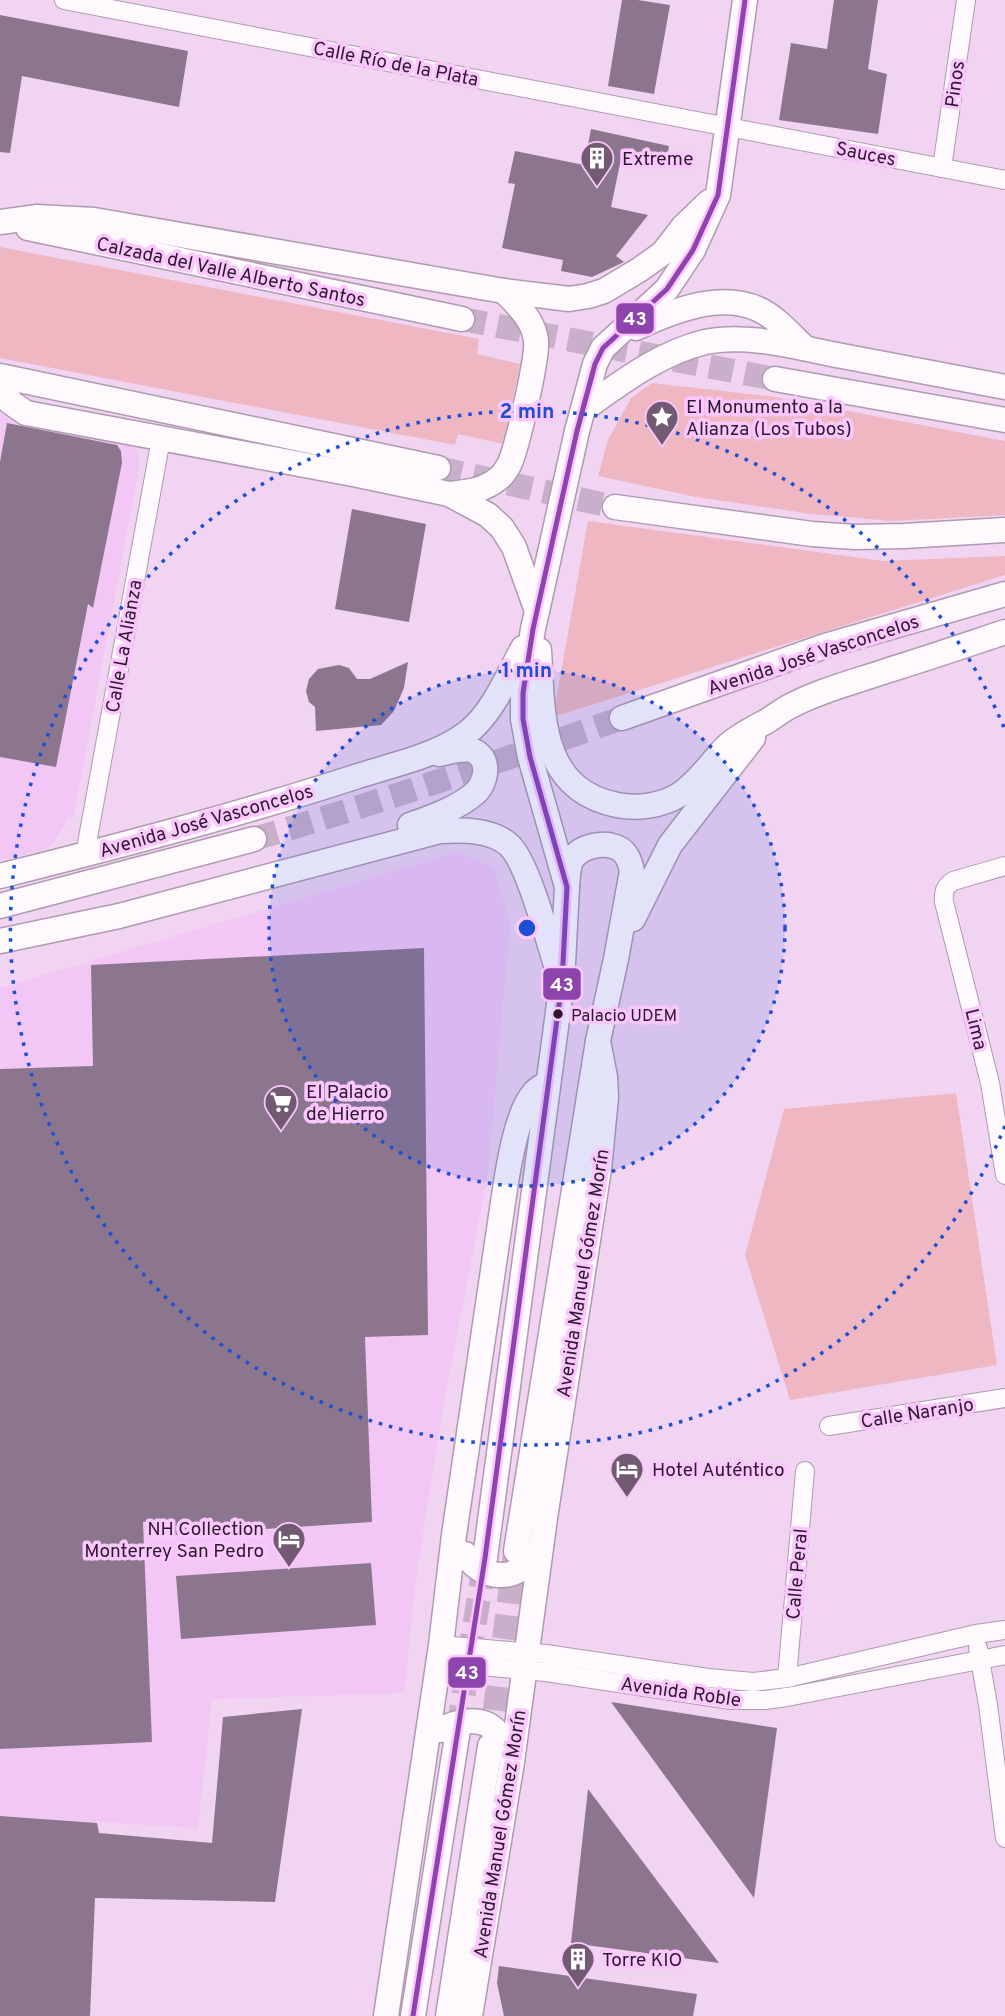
<svg xmlns="http://www.w3.org/2000/svg" width="1005" height="2016" viewBox="0 0 1005 2016" font-family="Overpass,sans-serif">
<style>
.built{fill:#f3c7f5}
.green{fill:#efb7c1}
.building{fill:#8c768d}
.lines{fill:none;stroke-linecap:round;stroke-linejoin:round}
.secondary-tunnel{stroke:#c9afca;stroke-width:24;stroke-dasharray:24 12;stroke-linecap:butt}
.street-casing{stroke:#b09ab1;stroke-width:20}
.secondary-casing{stroke:#b09ab1;stroke-width:27}
.street{stroke:#fdf9fd;stroke-width:18}
.secondary{stroke:#fdf9fd;stroke-width:24}
.bus-1-casing{stroke:#fbc7fe;stroke-width:10}
.bus-1{stroke:#8e44ad;stroke-width:5}
.ring{fill:none;stroke:#1d4ed8;stroke-width:3.5;stroke-dasharray:3.5 7}
.bus-dot{fill:#2d192e;stroke:#fbc7fe;stroke-width:2.5}
.labels{text-anchor:middle;stroke-width:7;stroke-linejoin:round;paint-order:stroke}
.bus-label{font-size:17px;fill:#2d192e;stroke:#fbc7fe;text-anchor:start}
.street-label{font-size:19px;fill:#2d192e;stroke:#fbc7fe}
.poi-label{font-size:19px;fill:#2d192e;stroke:#fbc7fe;text-anchor:start}
.centre{fill:#1d4ed8;stroke:#fbc7fe;stroke-width:3.5}
.ring-label{font-size:21px;text-anchor:middle;font-weight:bold;fill:#1d4ed8;stroke:#fbc7fe;stroke-width:7;stroke-linejoin:round;paint-order:stroke}
.line-badge{stroke:#fbc7fe;stroke-width:2.5}
.badge-label{font-size:19px;text-anchor:middle;font-weight:bold;fill:#fff}
</style>
<rect width="100%" height="100%" fill="#f0d4f1"/>
<g class="built">
<polygon points="0,414 126,444 135,448 139,457 139,467 73,819 67,819 58,837 47,849 0,860"/>
<polygon points="458,852 494,868 510,924 488,1173 444,1402 416,1578 404,1693 212,1699 198,1828 0,1816 0,988"/>
</g>
<g class="green">
<polygon points="0,247 479,339 477,354 520,364 504,444 458,434 455,445 0,358"/>
<polygon points="652,383 775,397 1005,441 1005,515 892,521 812,514 696,497 598,476 608,440 631,398"/>
<polygon points="588,521 883,561 1005,556 1005,575 553,717"/>
<polygon points="956,1093 997,1365 790,1400 745,1255 784,1109"/>
</g>
<g class="building">
<polygon points="622,0 638,0 670,5 654,94 608,86"/>
<polygon points="834,0 878,0 868,69 887,74 878,134 779,120 791,43 827,49"/>
<polygon points="0,15 188,51 179,107 22,76 10,153 0,152"/>
<polygon points="591,129 669,146 665,168 621,159 611,207 648,215 616,256 624,262 592,277 561,271 563,260 502,248 515,184 508,183 515,151 584,165"/>
<polygon points="7,423 117,445 121,451 122,463 93,608 88,604 56,767 0,757 0,462"/>
<polygon points="352,509 426,524 409,622 335,609"/>
<polygon points="408,662 404,688 394,711 381,725 316,731 315,707 309,702 306,691 309,679 318,669 339,665 349,668 357,679 370,679"/>
<polygon points="424,948 428,1335 365,1337 372,1522 172,1535 171,1520 143,1522 152,1742 0,1749 0,1069 93,1066 91,965"/>
<polygon points="371,1563 376,1625 181,1639 176,1576"/>
<polygon points="611,1702 777,1728 754,1898"/>
<polygon points="302,1709 275,1902 95,1898 90,2016 0,2016 0,1816 97,1823 99,1833 212,1843 223,1717"/>
<polygon points="588,1789 719,1963 571,1943"/>
<polygon points="499,1966 697,1994 693,2016 504,2016 497,1983"/>
</g>
<g class="lines">
<g class="secondary-tunnel">
<polyline points="462,319 775,379"/>
<polyline points="438,468 615,507"/>
<path d="M 254,839 C 378,803 500,761 622,718"/>
<polyline points="458,1730 485,1558"/>
<polyline points="490,1746 515,1555"/>
</g>
<defs>
<g id="street">
<polyline points="64,0 1005,180"/>
<polyline points="942,168 966,0"/>
<polyline points="85,854 161,439"/>
<path d="M 1005,866 L 953,881 C 945,887 943,891 944,902 L 990,1083 L 1005,1175"/>
<polyline points="829,1426 1005,1398"/>
<polyline points="441,1645 546,1654 708,1678 753,1682 787,1678 976,1634 1005,1630"/>
<polyline points="978,1648 988,1705 1005,1838"/>
<polyline points="438,1662 546,1672 731,1700 765,1700 787,1697 1005,1655"/>
<polyline points="787,1678 805,1471"/>
</g>
<g id="secondary">
<polyline points="0,222 37,217 94,220 504,291 569,299 588,296 604,291 639,270 663,253 683,227 709,202"/>
<polyline points="28,228 462,319"/>
<path d="M 636,328 C 672,311 719,292 758,309 C 776,317 791,335 805,348"/>
<polyline points="0,376 438,468"/>
<polyline points="0,379 10,402 26,413 353,474 449,494 488,515 502,528 514,547 537,611"/>
<polyline points="775,379 1005,420"/>
<path d="M 584,409 C 622,382 660,353 705,342 C 749,333 799,348 842,356 C 897,366 951,377 1005,387"/>
<path d="M 449,494 C 467,492 484,491 499,478 C 503,475 506,470 509,465 C 517,448 538,358 536,340 C 533,319 518,306 504,291"/>
<polyline points="615,507 812,534 855,537 904,536 1005,530"/>
<path d="M 539,650 C 543,713 538,789 617,805 C 637,809 661,806 679,795 C 698,783 711,762 727,746 C 739,735 753,729 767,721 C 773,717 779,713 785,709 C 817,691 854,682 889,670 C 928,658 966,645 1005,632"/>
<polyline points="622,718 825,646 1005,594"/>
<path d="M 410,825 C 432,817 456,809 474,794 C 487,784 492,756 471,750 C 461,748 449,752 439,754"/>
<path d="M 0,876 C 119,846 238,815 355,777 C 391,765 438,756 468,732 C 492,714 508,675 523,648"/>
<polyline points="0,906 254,839"/>
<polyline points="633,919 670,845 753,738"/>
<path d="M 0,941 L 119,916 L 440,831 C 462,830 491,829 509,845 C 528,862 548,941 557,968"/>
<path d="M 516,1551 L 598,1041 L 616,959 L 632,871 C 630,862 627,852 618,848 C 604,841 581,846 572,859 C 568,866 568,877 567,886"/>
<path d="M 465,1554 C 479,1576 507,1583 527,1564 C 533,1559 537,1552 541,1546"/>
<polyline points="485,1558 562,982 567,887 530,757 523,719 523,693 533,629 577,431 595,364 603,348 667,289 693,250 718,195 745,0"/>
<path d="M 441,1730 C 455,1721 481,1716 495,1730 C 501,1737 505,1747 509,1755"/>
<path d="M 386,2016 L 441,1645 L 454,1535 L 506,1182 C 510,1158 518,1110 534,1093 C 538,1088 543,1086 548,1083"/>
<polyline points="413,2016 458,1730"/>
<polyline points="448,2016 490,1746"/>
<polyline points="470,2016 512,1762 545,1518 599,1169 606,1097 605,1077 598,1041"/>
</g>
</defs>
<use href="#street" class="street-casing"/>
<use href="#secondary" class="secondary-casing"/>
<use href="#street" class="street"/>
<use href="#secondary" class="secondary"/>
<defs>
<polyline id="bus-1" points="413,2016 485,1558 562,982 567,887 530,757 523,719 523,693 533,629 577,431 595,364 603,348 667,289 693,250 718,195 745,0"/>
</defs>
<use href="#bus-1" class="bus-1-casing"/>
<use href="#bus-1" class="bus-1"/>
</g>
<circle cx="527" cy="928" r="258" fill="#1d4ed8" fill-opacity=".12"/>
<g class="ring">
<circle cx="527" cy="928" r="258"/>
<path d="M1005 1126A517 517 0 1 1 1005 730"/>
</g>
<defs>
<symbol id="building-pin" viewBox="-11 -11 22 30"><path d="M0 17L-7.5 6A9.5 9.5 0 1 1 7.5 6Z" fill="#715a72" stroke="#fbc7fe"/><path d="M-4-6H4V6H1V3H-1V6H-4ZM-2.5-4.3h1.7v1.8h-1.7ZM.8-4.3h1.7v1.8H.8ZM-2.5-1h1.7V.8h-1.7ZM.8-1h1.7V.8H.8Z" fill="#fff"/></symbol>
<symbol id="sight-pin" viewBox="-11 -11 22 30"><path d="M0 17L-7.5 6A9.5 9.5 0 1 1 7.5 6Z" fill="#715a72" stroke="#fbc7fe"/><path d="M0-6L1.8-2.2L6-1.7L2.9 1.2L3.7 5.4L0 3.3L-3.7 5.4L-2.9 1.2L-6-1.7L-1.8-2.2Z" fill="#fff"/></symbol>
<symbol id="supermarket-pin" viewBox="-11 -11 22 30"><path d="M0 17L-7.5 6A9.5 9.5 0 1 1 7.5 6Z" fill="#715a72" stroke="#fbc7fe"/><path d="M-6-5.5h2.5l.6 2H6L4.5 2H-2.5L-4.4-4H-6ZM-1.5 3.2a1.3 1.3 0 1 0 .1 0ZM3 3.2a1.3 1.3 0 1 0 .1 0Z" fill="#fff"/></symbol>
<symbol id="hotel-pin" viewBox="-11 -11 22 30"><path d="M0 17L-7.5 6A9.5 9.5 0 1 1 7.5 6Z" fill="#715a72" stroke="#fbc7fe"/><path d="M-6-4.5h1.5V1H6V5H4.5V3h-9V5H-6ZM-4 0a1.8 1.8 0 1 1 3.6 0ZM.5 0V-2.5h3Q6-2.5 6 0Z" fill="#fff"/></symbol>
</defs>
<g fill-rule="evenodd">
<use href="#building-pin" x="578" y="139" width="38" height="52"/>
<use href="#sight-pin" x="643" y="398" width="38" height="52"/>
<use href="#supermarket-pin" x="262" y="1083" width="38" height="52"/>
<use href="#hotel-pin" x="608" y="1450" width="38" height="52"/>
<use href="#hotel-pin" x="270" y="1520" width="38" height="52"/>
<use href="#building-pin" x="559" y="1940" width="38" height="52"/>
</g>
<circle class="bus-dot" cx="558" cy="1014" r="6"/>
<g class="labels">
<g class="bus-label">
<text x="571" y="1021">Palacio UDEM</text>
</g>
<g class="street-label">
<text transform="translate(396 63) rotate(11)" y="7">Calle Río de la Plata</text>
<text transform="translate(954 84) rotate(-82)" y="7">Pinos</text>
<text transform="translate(866 153) rotate(11)" y="7">Sauces</text>
<text transform="translate(231 271) rotate(12)" y="7">Calzada del Valle Alberto Santos</text>
<text transform="translate(123 646) rotate(-80)" y="7">Calle La Alianza</text>
<text transform="translate(813 654) rotate(-18)" y="7">Avenida José Vasconcelos</text>
<text transform="translate(206 820) rotate(-16)" y="7">Avenida José Vasconcelos</text>
<text transform="translate(977 1029) rotate(76)" y="7">Lima</text>
<text transform="translate(582 1273) rotate(-81)" y="7">Avenida Manuel Gómez Morín</text>
<text transform="translate(917 1412) rotate(-9)" y="7">Calle Naranjo</text>
<text transform="translate(796 1574) rotate(-85)" y="7">Calle Peral</text>
<text transform="translate(681 1691) rotate(8)" y="7">Avenida Roble</text>
<text transform="translate(499 1834) rotate(-81)" y="7">Avenida Manuel Gómez Morín</text>
</g>
<g class="poi-label">
<text x="622" y="165">Extreme</text>
<text x="686" y="413">El Monumento a la<tspan x="686" dy="22">Alianza (Los Tubos)</tspan></text>
<text x="306" y="1098">El Palacio<tspan x="306" dy="22">de Hierro</tspan></text>
<text x="652" y="1476">Hotel Auténtico</text>
<text x="264" y="1535" text-anchor="end">NH Collection<tspan x="264" dy="22">Monterrey San Pedro</tspan></text>
<text x="602" y="1966">Torre KIO</text>
</g>
</g>
<circle cx="527" cy="928" r="10" class="centre"/>
<g class="ring-label">
<text x="527" y="418">2 min</text>
<text x="527" y="677">1 min</text>
</g>
<g class="line-badge">
<rect x="615" y="302" width="40" height="33" rx="7" fill="#8e44ad"/>
<rect x="542" y="967" width="40" height="34" rx="7" fill="#8e44ad"/>
<rect x="447" y="1656" width="40" height="33" rx="7" fill="#8e44ad"/>
</g>
<g class="badge-label">
<text x="635" y="325">43</text>
<text x="562" y="991">43</text>
<text x="467" y="1679">43</text>
</g>
</svg>
